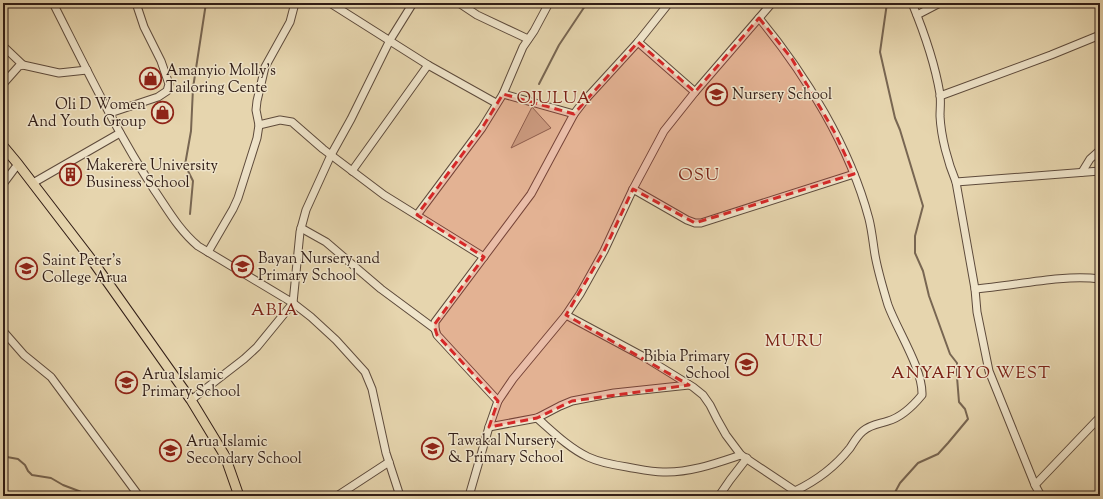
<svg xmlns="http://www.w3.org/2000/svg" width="1103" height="499" viewBox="0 0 1103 499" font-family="'Sorts Mill Goudy',serif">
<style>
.green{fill:#c7b694;stroke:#7c6a55}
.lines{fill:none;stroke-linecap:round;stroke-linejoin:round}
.stream{stroke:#786652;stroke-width:2}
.minor-casing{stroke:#5e4b3c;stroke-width:9}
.major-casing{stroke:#311d16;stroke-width:11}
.minor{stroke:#efe4ca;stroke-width:7}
.major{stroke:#e6d5ae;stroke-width:9}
.marked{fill:#d62828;fill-opacity:0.2;stroke:#d62828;stroke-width:3;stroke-dasharray:8 5;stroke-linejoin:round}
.labels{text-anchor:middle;stroke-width:3;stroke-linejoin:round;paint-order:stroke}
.poi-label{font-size:15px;fill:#311d16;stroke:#efe4ca;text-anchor:start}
.quarter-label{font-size:17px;letter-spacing:1px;fill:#7a1f14;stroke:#efe4ca}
</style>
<rect width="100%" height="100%" fill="#e6d5ae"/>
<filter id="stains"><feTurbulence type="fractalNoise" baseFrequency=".005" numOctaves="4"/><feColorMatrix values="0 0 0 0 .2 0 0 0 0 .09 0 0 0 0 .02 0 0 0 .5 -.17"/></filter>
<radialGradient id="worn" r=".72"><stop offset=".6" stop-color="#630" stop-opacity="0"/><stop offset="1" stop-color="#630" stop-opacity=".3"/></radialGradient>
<polygon class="green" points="532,107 551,128 511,148"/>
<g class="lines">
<g class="stream">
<polyline points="887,3 880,52 895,118 900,130 923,206 915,236 915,253 923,271 929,296 950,354 957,363 957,377 959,402 965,409 968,419 948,443 938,454 918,463 900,483 893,496"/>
<polyline points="539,84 559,45 587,3"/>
<polyline points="190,214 193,181 185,165 191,131 193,88 206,3"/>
<polyline points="3,454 7,457 18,459 25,465 28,471 32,475 51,478 63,485 92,496"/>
</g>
<defs>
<g id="minor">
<path d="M 53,3 C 85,66 116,131 155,191 C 168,210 179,230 198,246 L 293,303 L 311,317 L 336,340 L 365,372 L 372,389 L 386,453 L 400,496"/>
<polyline points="330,3 428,65 496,103"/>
<polyline points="459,3 477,15 528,39"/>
<path d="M 912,3 C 924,32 935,64 940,94 C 941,102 940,109 940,116 C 941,137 948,163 956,182 L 975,289 L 977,312 L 989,371 L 1035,485 L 1041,496"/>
<polyline points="917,15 940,3"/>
<polyline points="638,42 695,92"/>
<polyline points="3,46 23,65"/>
<polyline points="3,84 19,66 23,65 59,73 87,70"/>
<polyline points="503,94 574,114"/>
<polyline points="940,96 1051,55 1100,35"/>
<polyline points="110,113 158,97 167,91 169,84 161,61 144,27 136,3"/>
<polyline points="259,125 280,120 292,122 323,149 384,195 484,257"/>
<polyline points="352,171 428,65"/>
<polyline points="1082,172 1090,159 1100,150"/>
<polyline points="956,182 1100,171"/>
<polyline points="33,183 120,133"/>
<polyline points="3,184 18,164"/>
<polyline points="633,189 687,220 695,223 701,223 854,174"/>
<polyline points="417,215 482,128 503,94 523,47 534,31 549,3"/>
<polyline points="301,228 326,242 381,289 435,329"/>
<polyline points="208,252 233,209 238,198 257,138 259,125 256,110 257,101 265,67 290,22 295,3"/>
<path d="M 975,289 C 1014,286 1062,274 1100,279"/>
<path d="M 566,315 L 646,358 L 693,387 L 703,395 L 710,405 L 717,419 L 726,435 L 741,455 L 795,491 C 816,481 835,467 850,448 C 854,442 857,436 863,431 C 871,424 879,424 888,421 C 902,417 913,406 922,395 C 923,369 897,330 888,305 C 883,288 878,272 875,255 C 873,243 872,231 869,219 C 850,147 806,75 759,18"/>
<polyline points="3,331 24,355 51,377 139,496"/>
<polyline points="191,400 244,359 257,347 293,303 300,232 306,210 331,155 351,119 390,40 413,3"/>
<polyline points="498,401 437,335 435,329 435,322 531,194 574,114 584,101 638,42 669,3"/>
<path d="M 537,418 C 553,432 569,448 588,457 C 601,463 614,465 627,467 C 639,469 651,472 663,472 C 690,473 717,463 741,455"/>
<polyline points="489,427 537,418 560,406 572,401 614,393 689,385"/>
<polyline points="1035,485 1100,417"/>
<polyline points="337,496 389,462"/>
<polyline points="469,496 489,427 498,401 513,379 566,315 580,294 604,251 633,189 664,131 695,92 772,3"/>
<polyline points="719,496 730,480 747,458"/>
</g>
<polyline id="major" points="3,146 18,164 94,263 191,400 225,456 239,496"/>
</defs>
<use href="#minor" class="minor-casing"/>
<use href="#major" class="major-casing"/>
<use href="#minor" class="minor"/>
<use href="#major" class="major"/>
</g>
<path class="marked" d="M 759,18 L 792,59 L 835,133 L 854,174 L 695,223 L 633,189 L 604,251 L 566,315 L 689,385 L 572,401 L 537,418 L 489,427 L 498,401 L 437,335 L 434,325 L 484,257 L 417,215 L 482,128 L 503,94 L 574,114 L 638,42 L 695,92 Z"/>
<defs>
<symbol id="shop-ring" viewBox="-11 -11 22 22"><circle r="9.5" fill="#efe4ca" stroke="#8f2418" stroke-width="1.5"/><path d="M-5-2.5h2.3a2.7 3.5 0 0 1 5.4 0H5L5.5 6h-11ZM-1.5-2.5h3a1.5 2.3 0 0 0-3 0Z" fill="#8f2418"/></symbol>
<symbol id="school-ring" viewBox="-11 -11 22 22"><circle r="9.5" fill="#efe4ca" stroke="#8f2418" stroke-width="1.5"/><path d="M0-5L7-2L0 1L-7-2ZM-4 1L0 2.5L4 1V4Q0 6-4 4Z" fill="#8f2418"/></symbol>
<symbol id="building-ring" viewBox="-11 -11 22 22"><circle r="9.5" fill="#efe4ca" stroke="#8f2418" stroke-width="1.5"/><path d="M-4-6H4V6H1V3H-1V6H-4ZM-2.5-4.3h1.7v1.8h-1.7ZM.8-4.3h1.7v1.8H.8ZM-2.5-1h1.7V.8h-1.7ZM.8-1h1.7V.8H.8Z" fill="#8f2418"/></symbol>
</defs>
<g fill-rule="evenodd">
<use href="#shop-ring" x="138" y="66" width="25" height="25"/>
<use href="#school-ring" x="704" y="82" width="25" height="25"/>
<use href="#shop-ring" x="150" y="100" width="25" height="25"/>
<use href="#building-ring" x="58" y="162" width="25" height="25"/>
<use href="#school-ring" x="230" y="254" width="25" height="25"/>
<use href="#school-ring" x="14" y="256" width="25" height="25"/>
<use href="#school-ring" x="734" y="352" width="25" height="25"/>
<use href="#school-ring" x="114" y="370" width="25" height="25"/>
<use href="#school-ring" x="420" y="436" width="25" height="25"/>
<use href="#school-ring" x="158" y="438" width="25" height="25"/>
</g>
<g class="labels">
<g class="poi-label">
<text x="166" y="75">Amanyio Molly's<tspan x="166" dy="17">Tailoring Cente</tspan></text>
<text x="732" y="99">Nursery School</text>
<text x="146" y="109" text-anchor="end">Oli D Women<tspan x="146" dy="17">And Youth Group</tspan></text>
<text x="86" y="170">Makerere University<tspan x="86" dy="17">Business School</tspan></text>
<text x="258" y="263">Bayan Nursery and<tspan x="258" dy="17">Primary School</tspan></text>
<text x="42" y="265">Saint Peter's<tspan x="42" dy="17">College Arua</tspan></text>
<text x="730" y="361" text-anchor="end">Bibia Primary<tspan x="730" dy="17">School</tspan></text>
<text x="142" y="379">Arua Islamic<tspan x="142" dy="17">Primary School</tspan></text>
<text x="448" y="445">Tawakal Nursery<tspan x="448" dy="17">&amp; Primary School</tspan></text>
<text x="186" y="446">Arua Islamic<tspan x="186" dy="17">Secondary School</tspan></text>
</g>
<g class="quarter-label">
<text x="554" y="103">OJULUA</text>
<text x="699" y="180">OSU</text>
<text x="275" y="315">ABIA</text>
<text x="794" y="346">MURU</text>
<text x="971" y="378">ANYAFIYO WEST</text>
</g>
</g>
<rect width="1103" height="499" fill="none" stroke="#e6d5ae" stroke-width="16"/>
<rect x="4" y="4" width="1095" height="491" fill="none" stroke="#311d16" stroke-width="2"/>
<rect x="8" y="8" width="1087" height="483" fill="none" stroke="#311d16"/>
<rect width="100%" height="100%" filter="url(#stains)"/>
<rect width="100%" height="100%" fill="url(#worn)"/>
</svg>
